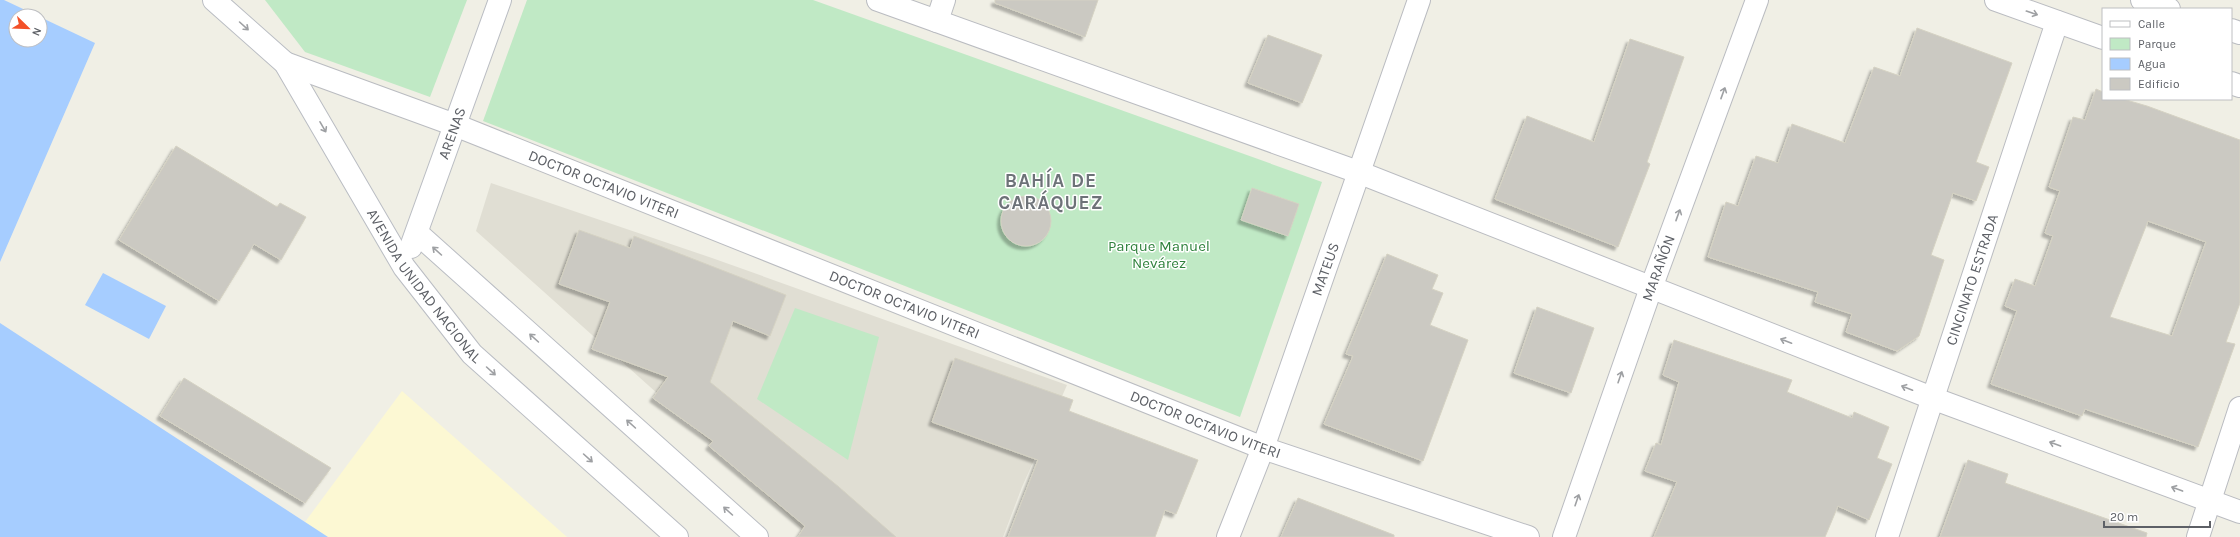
<svg xmlns="http://www.w3.org/2000/svg" width="2240" height="537" viewBox="0 0 2240 537" font-family="Karla,sans-serif">
<style>
.education{fill:#e0ded3}
.green{fill:#c0e9c5}
.sand{fill:#fcf8d3}
.water{fill:#a6cdff}
.building{fill:#cbc9c2;stroke:#d5d2c3;fill-rule:evenodd;filter:url(#shadow)}
.lines{fill:none;stroke-linecap:round;stroke-linejoin:round}
.minor-casing{stroke:#babcc1;stroke-width:24}
.secondary-casing{stroke:#babdc3;stroke-width:24}
.minor{stroke:#fff;stroke-width:22}
.secondary{stroke:#fff;stroke-width:22}
.oneway{stroke:#9ea0a3}
.labels{text-anchor:middle;stroke-width:3;stroke-linejoin:round;paint-order:stroke}
.street-label{font-size:15px;fill:#5d6066;stroke:#fff}
.park-label{font-size:15px;fill:#30823d;stroke:#fff}
.district-label{font-size:19px;font-weight:bold;letter-spacing:1px;fill:#6d7278;stroke:#fff}
</style>
<defs>
<filter id="shadow"><feDropShadow dx="-3.5" dy="3.5" stdDeviation="1" flood-color="#0004"/></filter>
</defs>
<rect width="100%" height="100%" fill="#f0efe5"/>
<polygon class="education" points="491,183 712,258 1067,385 1022,487 1003,537 811,537 658,394 476,231"/>
<g class="green">
<polygon points="265,0 467,0 430,97 305,52"/>
<polygon points="527,0 813,0 1322,182 1240,417 483,121"/>
<polygon points="795,308 879,337 848,460 757,399"/>
</g>
<polygon class="sand" points="402,391 567,537 328,537 305,522"/>
<g class="water">
<polygon points="0,0 4,0 38,16 16,16 16,40 40,40 40,17 95,43 0,262"/>
<polygon points="103,273 166,306 149,339 85,305"/>
<polygon points="0,323 305,522 328,537 0,537"/>
</g>
<g class="building">
<polygon points="995,0 1098,0 1085,37 995,3"/>
<polygon points="1917,28 2012,63 1976,162 1989,167 1976,201 1953,193 1931,255 1944,260 1919,336 1897,351 1846,332 1852,314 1815,302 1818,292 1708,257 1726,202 1738,206 1756,156 1778,163 1792,124 1845,143 1874,67 1900,76"/>
<polygon points="1268,35 1322,55 1302,103 1248,83"/>
<polygon points="1630,39 1684,57 1647,162 1650,164 1618,247 1495,199 1527,116 1594,142"/>
<path d="M 2096,89 L 2103,92 L 2103,99 L 2123,99 L 2147,106 L 2240,140 L 2240,303 L 2226,342 L 2235,344 L 2198,447 L 2085,409 L 2082,416 L 1991,384 L 2017,311 L 2005,306 L 2015,279 L 2035,286 L 2053,236 L 2045,233 L 2060,191 L 2049,187 L 2073,117 L 2085,120 ZM 2148,221 L 2206,242 L 2172,336 L 2110,317 Z"/>
<polygon points="176,146 277,207 280,203 306,217 281,260 254,244 219,301 119,240"/>
<polygon points="1252,188 1299,204 1288,236 1241,220"/>
<circle cx="1026" cy="221" r="25"/>
<polygon points="579,230 630,248 634,236 786,295 770,336 733,321 710,382 839,487 896,537 798,537 805,526 709,446 713,441 653,398 668,377 592,349 610,302 559,284"/>
<polygon points="1387,254 1438,275 1432,289 1443,293 1430,325 1468,340 1423,461 1324,424 1353,356 1346,354"/>
<polygon points="1537,307 1594,328 1571,393 1514,373"/>
<polygon points="1674,340 1792,380 1787,392 1852,418 1854,412 1889,427 1877,458 1892,464 1869,520 1838,506 1825,537 1654,537 1677,482 1645,471 1656,443 1661,445 1679,382 1663,375"/>
<polygon points="955,358 1073,400 1069,411 1198,460 1176,514 1165,510 1155,537 1008,537 1038,460 932,422"/>
<polygon points="184,378 331,468 305,503 160,416"/>
<polygon points="1968,460 2008,474 2005,483 2147,533 2146,537 1940,537"/>
<polygon points="1298,498 1394,535 1394,537 1281,537"/>
</g>
<g class="lines">
<defs>
<g id="minor">
<polyline points="878,0 1358,172 1932,398 2240,512"/>
<polyline points="1996,0 2103,38"/>
<polyline points="2142,0 2169,9"/>
<polyline points="937,21 944,0"/>
<polyline points="2231,30 2240,33"/>
<path id="s1" d="M 285,63 L 455,125 L 1263,448 L 1528,537"/>
<polyline points="2231,83 2240,86"/>
<path id="s2" d="M 1228,537 L 1263,448 L 1419,0"/>
<path id="s3" d="M 1564,537 L 1651,288 L 1757,0"/>
<path id="s4" d="M 1887,537 L 2057,22"/>
<polyline points="2198,537 2240,408"/>
</g>
<g id="secondary">
<path id="s5" d="M 214,0 L 285,63 L 404,267 L 472,354 L 677,537"/>
<polyline points="417,233 757,537"/>
<path id="s6" d="M 411,247 L 500,0"/>
</g>
</defs>
<use href="#minor" class="minor-casing"/>
<use href="#secondary" class="secondary-casing"/>
<use href="#minor" class="minor"/>
<use href="#secondary" class="secondary"/>
</g>
<defs><path id="oneway-shaft" d="M-6 0H5M1.5-3L5.5 0L1.5 3" fill="none" stroke-width="1.6" stroke-linecap="round" stroke-linejoin="round"/></defs>
<g class="oneway">
<use href="#oneway-shaft" transform="translate(2032 13) rotate(19)"/>
<use href="#oneway-shaft" transform="translate(244 26) rotate(42)"/>
<use href="#oneway-shaft" transform="translate(1723 93) rotate(-70)"/>
<use href="#oneway-shaft" transform="translate(323 127) rotate(60)"/>
<use href="#oneway-shaft" transform="translate(1678 215) rotate(-70)"/>
<use href="#oneway-shaft" transform="translate(437 251) rotate(-138)"/>
<use href="#oneway-shaft" transform="translate(534 338) rotate(-138)"/>
<use href="#oneway-shaft" transform="translate(1786 341) rotate(-159)"/>
<use href="#oneway-shaft" transform="translate(491 371) rotate(42)"/>
<use href="#oneway-shaft" transform="translate(1620 377) rotate(-71)"/>
<use href="#oneway-shaft" transform="translate(1907 388) rotate(-159)"/>
<use href="#oneway-shaft" transform="translate(631 424) rotate(-138)"/>
<use href="#oneway-shaft" transform="translate(2055 444) rotate(-160)"/>
<use href="#oneway-shaft" transform="translate(588 458) rotate(42)"/>
<use href="#oneway-shaft" transform="translate(2177 489) rotate(-160)"/>
<use href="#oneway-shaft" transform="translate(1577 500) rotate(-71)"/>
<use href="#oneway-shaft" transform="translate(728 511) rotate(-138)"/>
</g>
<g class="labels">
<g class="street-label">
<text dy="5" stroke="none"><textPath href="#s6" startOffset="121">ARENAS</textPath></text>
<text dy="5" stroke="none"><textPath href="#s1" startOffset="341">DOCTOR OCTAVIO VITERI</textPath></text>
<text dy="5" stroke="none"><textPath href="#s3" startOffset="285">MARAÑÓN</textPath></text>
<text dy="5" stroke="none"><textPath href="#s2" startOffset="285">MATEUS</textPath></text>
<text dy="5" stroke="none"><textPath href="#s4" startOffset="271">CINCINATO ESTRADA</textPath></text>
<text dy="5" stroke="none"><textPath href="#s5" startOffset="358">AVENIDA UNIDAD NACIONAL</textPath></text>
<text dy="5" stroke="none"><textPath href="#s1" startOffset="665">DOCTOR OCTAVIO VITERI</textPath></text>
<text dy="5" stroke="none"><textPath href="#s1" startOffset="989">DOCTOR OCTAVIO VITERI</textPath></text>
</g>
<g class="park-label">
<text x="1159" y="251">Parque Manuel<tspan x="1159" dy="17">Nevárez</tspan></text>
</g>
<g class="district-label">
<text x="1051" y="187">BAHÍA DE<tspan x="1051" dy="22">CARÁQUEZ</tspan></text>
</g>
</g>
<rect x="2102" y="8" width="130" height="92" fill="#ffffff" stroke="#bebfc2"/>
<rect x="2110" y="21" width="20" height="6" fill="#ffffff" stroke="#bebfc2"/>
<text x="2138" y="28" font-size="12" fill="#5d6066">Calle</text>
<rect x="2110" y="38" width="20" height="12" fill="#c0e9c5" stroke="#bebfc2"/>
<text x="2138" y="48" font-size="12" fill="#5d6066">Parque</text>
<rect x="2110" y="58" width="20" height="12" fill="#a6cdff" stroke="#bebfc2"/>
<text x="2138" y="68" font-size="12" fill="#5d6066">Agua</text>
<rect x="2110" y="78" width="20" height="12" fill="#cbc9c2" stroke="#bebfc2"/>
<text x="2138" y="88" font-size="12" fill="#5d6066">Edificio</text>
<g transform="translate(28 28) rotate(113)"><circle r="19" fill="#ffffff" stroke="#bebfc2"/>
<path d="M0-3L7 15L0 10L-7 15Z" fill="#f35028"/>
<text y="-6" font-size="11" font-weight="bold" text-anchor="middle" fill="#5d6066">N</text>
</g>
<path d="M2104 521v6h106v-6" fill="none" stroke="#5d6066" stroke-width="2"/>
<text x="2110" y="521" font-size="12" fill="#5d6066" stroke="#ffffff" stroke-width="3" paint-order="stroke">20 m</text>
</svg>
